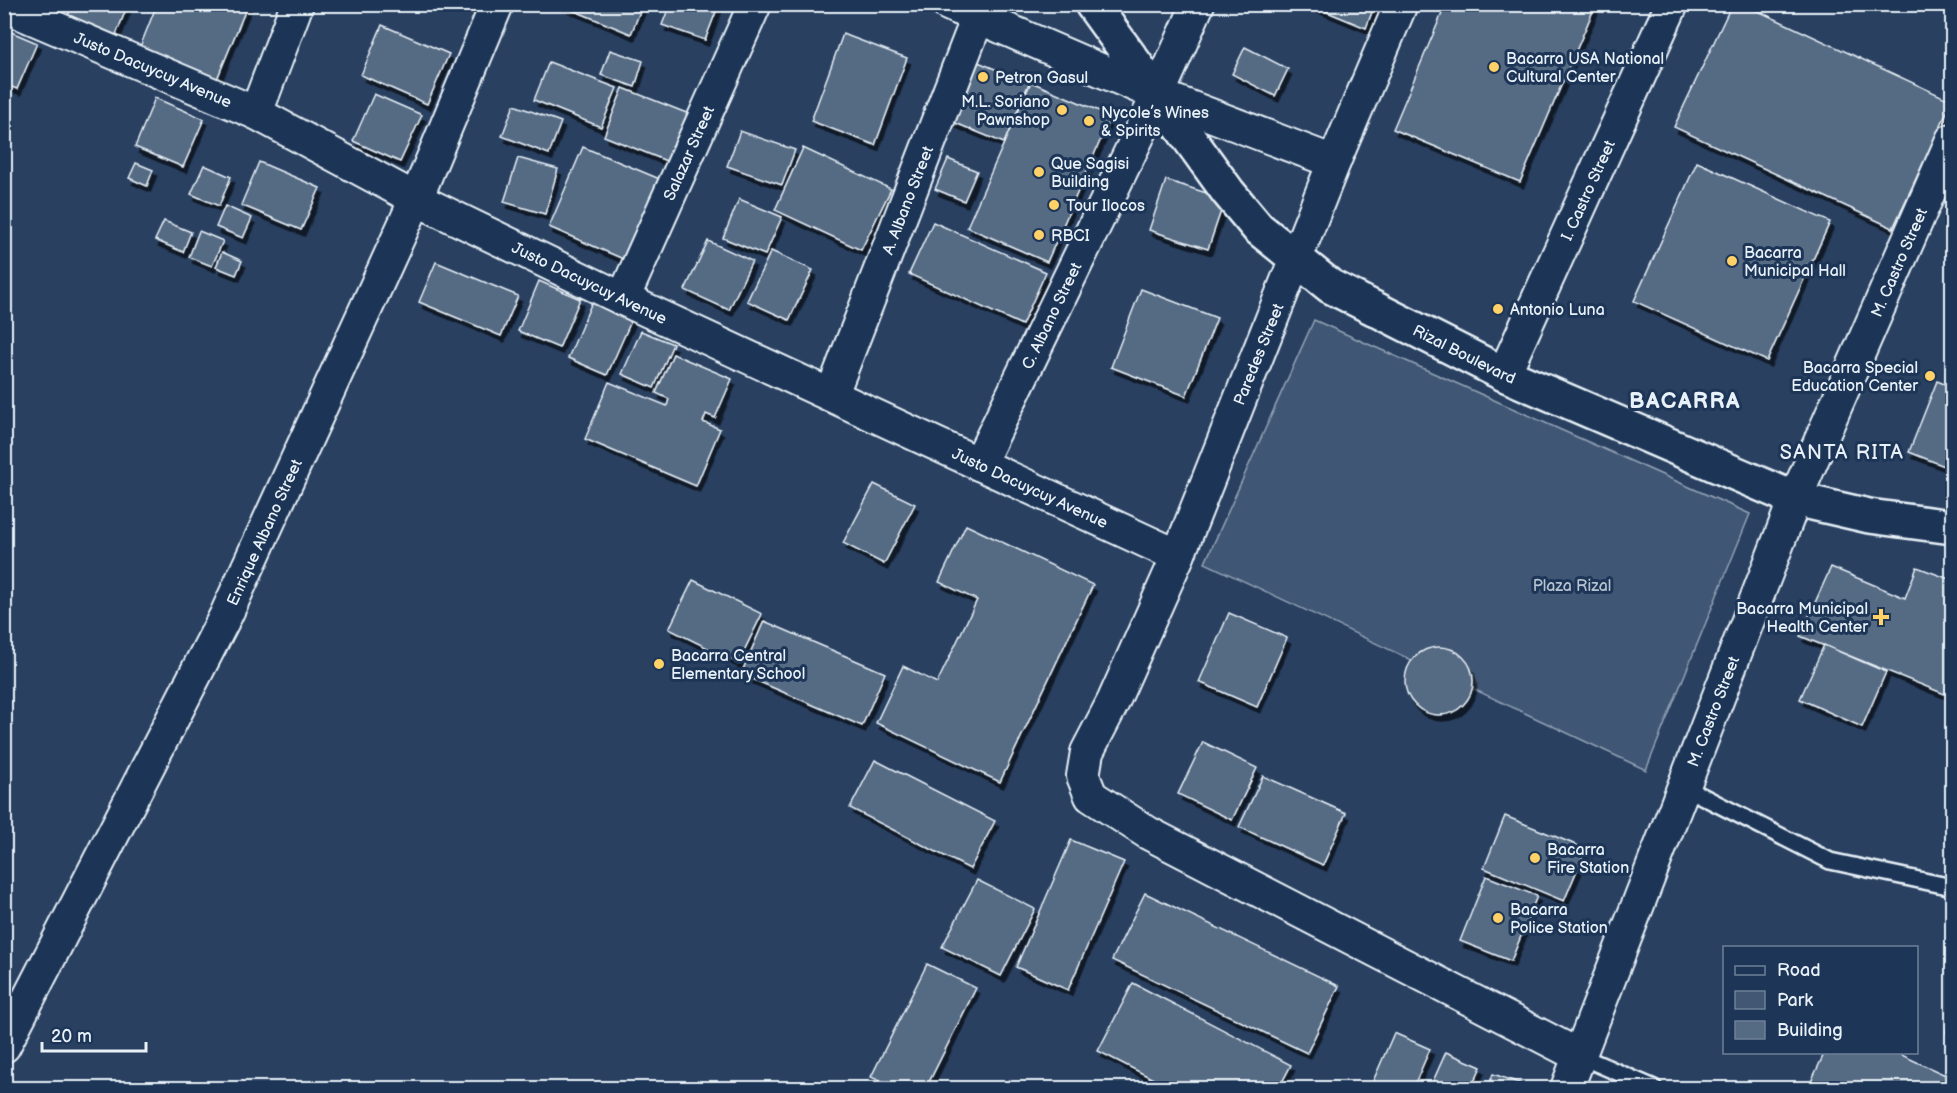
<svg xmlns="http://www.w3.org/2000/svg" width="1957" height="1093" viewBox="0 0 1957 1093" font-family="'Balsamiq Sans',sans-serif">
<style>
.green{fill:#415774;stroke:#94a4b6;stroke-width:1.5}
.building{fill:#556a83;stroke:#e8f1f8;stroke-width:1.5;filter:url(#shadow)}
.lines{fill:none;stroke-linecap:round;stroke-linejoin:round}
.service-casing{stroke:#e8f1f8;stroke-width:20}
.minor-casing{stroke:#e8f1f8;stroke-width:36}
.secondary-casing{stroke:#e8f1f8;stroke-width:38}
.service{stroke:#1d3557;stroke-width:15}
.minor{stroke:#1d3557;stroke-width:32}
.secondary{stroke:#1d3557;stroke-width:33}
.poi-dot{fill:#ffd166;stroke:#1d3557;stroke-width:2}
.labels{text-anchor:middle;stroke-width:6;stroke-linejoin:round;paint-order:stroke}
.poi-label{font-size:16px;fill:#e8f1f8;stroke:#1d3557;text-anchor:start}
.street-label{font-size:16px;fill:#e8f1f8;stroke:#1d3557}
.park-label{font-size:16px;fill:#b6c3d0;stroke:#1d3557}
.quarter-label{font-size:20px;letter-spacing:1.5px;fill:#e8f1f8;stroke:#1d3557}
.district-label{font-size:22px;font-weight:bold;letter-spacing:1.5px;fill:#e8f1f8;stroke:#1d3557}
</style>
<defs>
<filter id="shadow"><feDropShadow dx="3.5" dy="6" stdDeviation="0" flood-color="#0009"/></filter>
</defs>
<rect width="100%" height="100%" fill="#294061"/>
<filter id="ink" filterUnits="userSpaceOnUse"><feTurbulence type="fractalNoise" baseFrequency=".0167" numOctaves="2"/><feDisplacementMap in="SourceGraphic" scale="12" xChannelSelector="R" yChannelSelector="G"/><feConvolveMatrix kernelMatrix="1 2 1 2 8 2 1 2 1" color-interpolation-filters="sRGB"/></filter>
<g filter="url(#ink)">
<polygon class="green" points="1314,320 1750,514 1646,770 1205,563"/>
<g class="building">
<polygon points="73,4 128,4 116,35 68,15"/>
<polygon points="157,4 248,4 217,79 140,47"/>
<polygon points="558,4 643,4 631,34"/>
<polygon points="670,4 719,4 705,40 662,25"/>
<polygon points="1308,4 1375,4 1366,28"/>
<polygon points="1446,4 1596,4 1520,182 1393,129"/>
<polygon points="1732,4 1743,4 1952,101 1893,228 1674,127"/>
<polygon points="382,25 449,54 427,104 361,75"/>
<polygon points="4,29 37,43 17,89 4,84"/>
<polygon points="843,34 907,58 875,145 811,121"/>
<polygon points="1245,47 1288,69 1275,96 1232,74"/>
<polygon points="610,50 643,61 635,87 601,75"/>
<polygon points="549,62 617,88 601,127 534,100"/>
<polygon points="978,62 1029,83 1004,143 953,122"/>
<polygon points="1031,82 1111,116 1047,262 967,227"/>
<polygon points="623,88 689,114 669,162 604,136"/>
<polygon points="374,94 422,115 400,162 353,141"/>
<polygon points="155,98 204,119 183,167 135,147"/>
<polygon points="514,105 561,122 549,154 502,136"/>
<polygon points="740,131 795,150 782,185 727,166"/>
<polygon points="583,147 662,180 628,261 549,227"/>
<polygon points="803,148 891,189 861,250 775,210"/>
<polygon points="518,158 558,169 545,214 504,202"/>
<polygon points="948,159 977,171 964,201 935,189"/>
<polygon points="259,162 320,188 301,230 241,205"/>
<polygon points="1697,162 1830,222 1767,361 1634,301"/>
<polygon points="136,163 153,170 147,186 129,178"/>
<polygon points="204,165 231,177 219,206 191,194"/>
<polygon points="1166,180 1225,199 1208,249 1149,230"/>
<polygon points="739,199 782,217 765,255 723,238"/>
<polygon points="225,206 252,218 243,238 216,227"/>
<polygon points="164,221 191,232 183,252 155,240"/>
<polygon points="933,222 1046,272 1022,325 909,274"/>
<polygon points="199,231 223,241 212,266 189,257"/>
<polygon points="708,241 752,261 729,310 685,290"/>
<polygon points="771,251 813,270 789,320 747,301"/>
<polygon points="222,252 242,261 236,275 216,267"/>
<polygon points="436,262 518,296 501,336 419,302"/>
<polygon points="539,281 580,299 559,348 518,331"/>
<polygon points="1141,289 1217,318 1186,396 1111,367"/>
<polygon points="592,302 632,319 607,375 568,358"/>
<polygon points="641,331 673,344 654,388 622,374"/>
<polygon points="673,354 732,379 715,418 706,414 703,422 720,429 696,486 585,439 609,382 667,406 669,399 656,393"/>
<polygon points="1937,381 1952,387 1952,469 1909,452"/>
<polygon points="874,484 915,504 884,564 843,543"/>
<polygon points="966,525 1093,585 1000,782 876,723 903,666 937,683 977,600 939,582"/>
<polygon points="1831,567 1905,598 1917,567 1952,580 1952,697 1800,636"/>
<polygon points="693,580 762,614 738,663 669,629"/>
<polygon points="1229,613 1287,638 1257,707 1199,682"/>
<polygon points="764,621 885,673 862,726 741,674"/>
<polygon points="1824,645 1886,672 1862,727 1800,699"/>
<circle cx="1439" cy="681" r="34"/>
<polygon points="1203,742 1257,768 1232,820 1178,794"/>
<polygon points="875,760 995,821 970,869 850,808"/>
<polygon points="1263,776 1346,813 1323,865 1239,827"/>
<polygon points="1505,816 1586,849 1564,901 1484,868"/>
<polygon points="1071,840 1124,862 1068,990 1016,967"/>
<polygon points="1486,876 1537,896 1511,961 1460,941"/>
<polygon points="977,880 1035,909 1001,976 942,947"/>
<polygon points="1145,893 1339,986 1307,1053 1112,960"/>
<polygon points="927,964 976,988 926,1088 895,1088 871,1077"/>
<polygon points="1133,983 1291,1065 1279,1088 1171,1088 1098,1051"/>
<polygon points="1952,1008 1952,1046 1946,1032"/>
<polygon points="1394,1033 1430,1049 1413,1088 1370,1088"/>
<polygon points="1446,1052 1481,1067 1471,1088 1430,1088"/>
<polygon points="1825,1052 1895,1052 1952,1078 1952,1088 1808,1088"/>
<polygon points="1493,1074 1534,1088 1488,1088"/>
</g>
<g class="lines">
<defs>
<g id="service">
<polyline points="1684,787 1830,861 1952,887"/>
<polyline points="1580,1056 1654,1088"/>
</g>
<g id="minor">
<polyline points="948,4 1158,95 1334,162"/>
<polyline points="1401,4 1334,162 1178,556 1113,702 1087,752 1083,776 1091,796 1148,833 1580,1056"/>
<path id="s1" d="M 4,6 L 256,113 L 416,199 L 623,299 L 1178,556"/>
<polyline points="256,113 297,4"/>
<path id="s2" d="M 623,299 L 755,4"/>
<path id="s3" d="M 1504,374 L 1672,4"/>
<path id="s4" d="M 832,394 L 983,4"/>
<path id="s5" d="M 979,464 L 1158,95 L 1198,4"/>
<path id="s6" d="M 4,1046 L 226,615 L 416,199 L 497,4"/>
<path id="s7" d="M 1567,1088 L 1795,499 L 1952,140"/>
</g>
<g id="secondary">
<path id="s8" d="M 1092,4 L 1228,192 L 1258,228 L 1330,286 L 1504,374 L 1795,499 L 1869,516 L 1952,527"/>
</g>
</defs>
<use href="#service" class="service-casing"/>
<use href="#minor" class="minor-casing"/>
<use href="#secondary" class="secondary-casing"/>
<use href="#service" class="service"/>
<use href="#minor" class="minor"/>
<use href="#secondary" class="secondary"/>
</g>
</g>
<g class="poi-dot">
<circle cx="1494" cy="67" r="6"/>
<circle cx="983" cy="77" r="6"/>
<circle cx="1062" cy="110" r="6"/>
<circle cx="1089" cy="121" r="6"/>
<circle cx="1039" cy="172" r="6"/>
<circle cx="1054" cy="205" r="6"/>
<circle cx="1039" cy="235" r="6"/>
<circle cx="1732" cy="261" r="6"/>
<circle cx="1498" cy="309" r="6"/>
<circle cx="1930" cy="376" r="6"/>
<path d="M1878 608h6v6h6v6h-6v6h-6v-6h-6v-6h6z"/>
<circle cx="659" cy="664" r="6"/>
<circle cx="1535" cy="858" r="6"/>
<circle cx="1498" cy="918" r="6"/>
</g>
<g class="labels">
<g class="poi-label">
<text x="1506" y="64">Bacarra USA National<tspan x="1506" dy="18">Cultural Center</tspan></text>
<text x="995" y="83">Petron Gasul</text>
<text x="1050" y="107" text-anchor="end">M.L. Soriano<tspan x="1050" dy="18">Pawnshop</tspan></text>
<text x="1101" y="118">Nycole’s Wines<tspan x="1101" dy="18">&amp; Spirits</tspan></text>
<text x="1051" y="169">Que Sagisi<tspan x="1051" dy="18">Building</tspan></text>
<text x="1066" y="211">Tour Ilocos</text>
<text x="1051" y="241">RBCI</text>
<text x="1744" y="258">Bacarra<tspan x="1744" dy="18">Municipal Hall</tspan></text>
<text x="1510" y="315">Antonio Luna</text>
<text x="1918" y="373" text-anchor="end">Bacarra Special<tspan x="1918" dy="18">Education Center</tspan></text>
<text x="1868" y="614" text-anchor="end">Bacarra Municipal<tspan x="1868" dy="18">Health Center</tspan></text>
<text x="671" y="661">Bacarra Central<tspan x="671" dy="18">Elementary School</tspan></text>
<text x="1547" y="855">Bacarra<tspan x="1547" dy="18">Fire Station</tspan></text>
<text x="1510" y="915">Bacarra<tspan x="1510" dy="18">Police Station</tspan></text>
</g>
<g class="street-label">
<text dy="6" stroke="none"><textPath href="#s1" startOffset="162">Justo Dacuycuy Avenue</textPath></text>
<text dy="6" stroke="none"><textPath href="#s2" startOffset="160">Salazar Street</textPath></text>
<text dy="6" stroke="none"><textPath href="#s3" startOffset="202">I. Castro Street</textPath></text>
<text dy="6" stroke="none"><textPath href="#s4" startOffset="208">A. Albano Street</textPath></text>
<text dy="6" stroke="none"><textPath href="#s7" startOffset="890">M. Castro Street</textPath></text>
<text dy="6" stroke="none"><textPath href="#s1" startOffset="648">Justo Dacuycuy Avenue</textPath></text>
<text dy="6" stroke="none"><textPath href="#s5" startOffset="165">C. Albano Street</textPath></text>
<text dy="6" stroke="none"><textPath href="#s8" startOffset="522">Rizal Boulevard</textPath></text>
<text transform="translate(1258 354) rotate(-68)" y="6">Paredes Street</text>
<text dy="6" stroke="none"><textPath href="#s1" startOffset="1134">Justo Dacuycuy Avenue</textPath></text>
<text dy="6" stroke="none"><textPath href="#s6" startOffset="576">Enrique Albano Street</textPath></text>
<text dy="6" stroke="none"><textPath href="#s7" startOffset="404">M. Castro Street</textPath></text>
</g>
<g class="park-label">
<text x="1572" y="591">Plaza Rizal</text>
</g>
<g class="quarter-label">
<text x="1842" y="459">SANTA RITA</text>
</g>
<g class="district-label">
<text x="1685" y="408">BACARRA</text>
</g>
</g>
<rect width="1957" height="1093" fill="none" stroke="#1d3557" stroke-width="24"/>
<rect x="12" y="12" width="1933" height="1069" fill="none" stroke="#e8f1f8" stroke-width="2" filter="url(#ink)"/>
<rect x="1723" y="946" width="195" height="108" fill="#1d3557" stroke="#6e8097" stroke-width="1.5"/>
<rect x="1735" y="966" width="30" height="9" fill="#1d3557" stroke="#6e8097" stroke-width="1.5"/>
<text x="1777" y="976" font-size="18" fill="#e8f1f8">Road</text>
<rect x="1735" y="991" width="30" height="18" fill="#415774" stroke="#6e8097" stroke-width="1.5"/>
<text x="1777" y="1006" font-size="18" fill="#e8f1f8">Park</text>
<rect x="1735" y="1021" width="30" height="18" fill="#556a83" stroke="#6e8097" stroke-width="1.5"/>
<text x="1777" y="1036" font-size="18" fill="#e8f1f8">Building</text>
<path d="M42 1042v9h104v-9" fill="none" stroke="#e8f1f8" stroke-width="3"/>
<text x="51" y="1042" font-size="18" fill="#e8f1f8" stroke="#1d3557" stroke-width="4.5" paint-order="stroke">20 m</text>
</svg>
